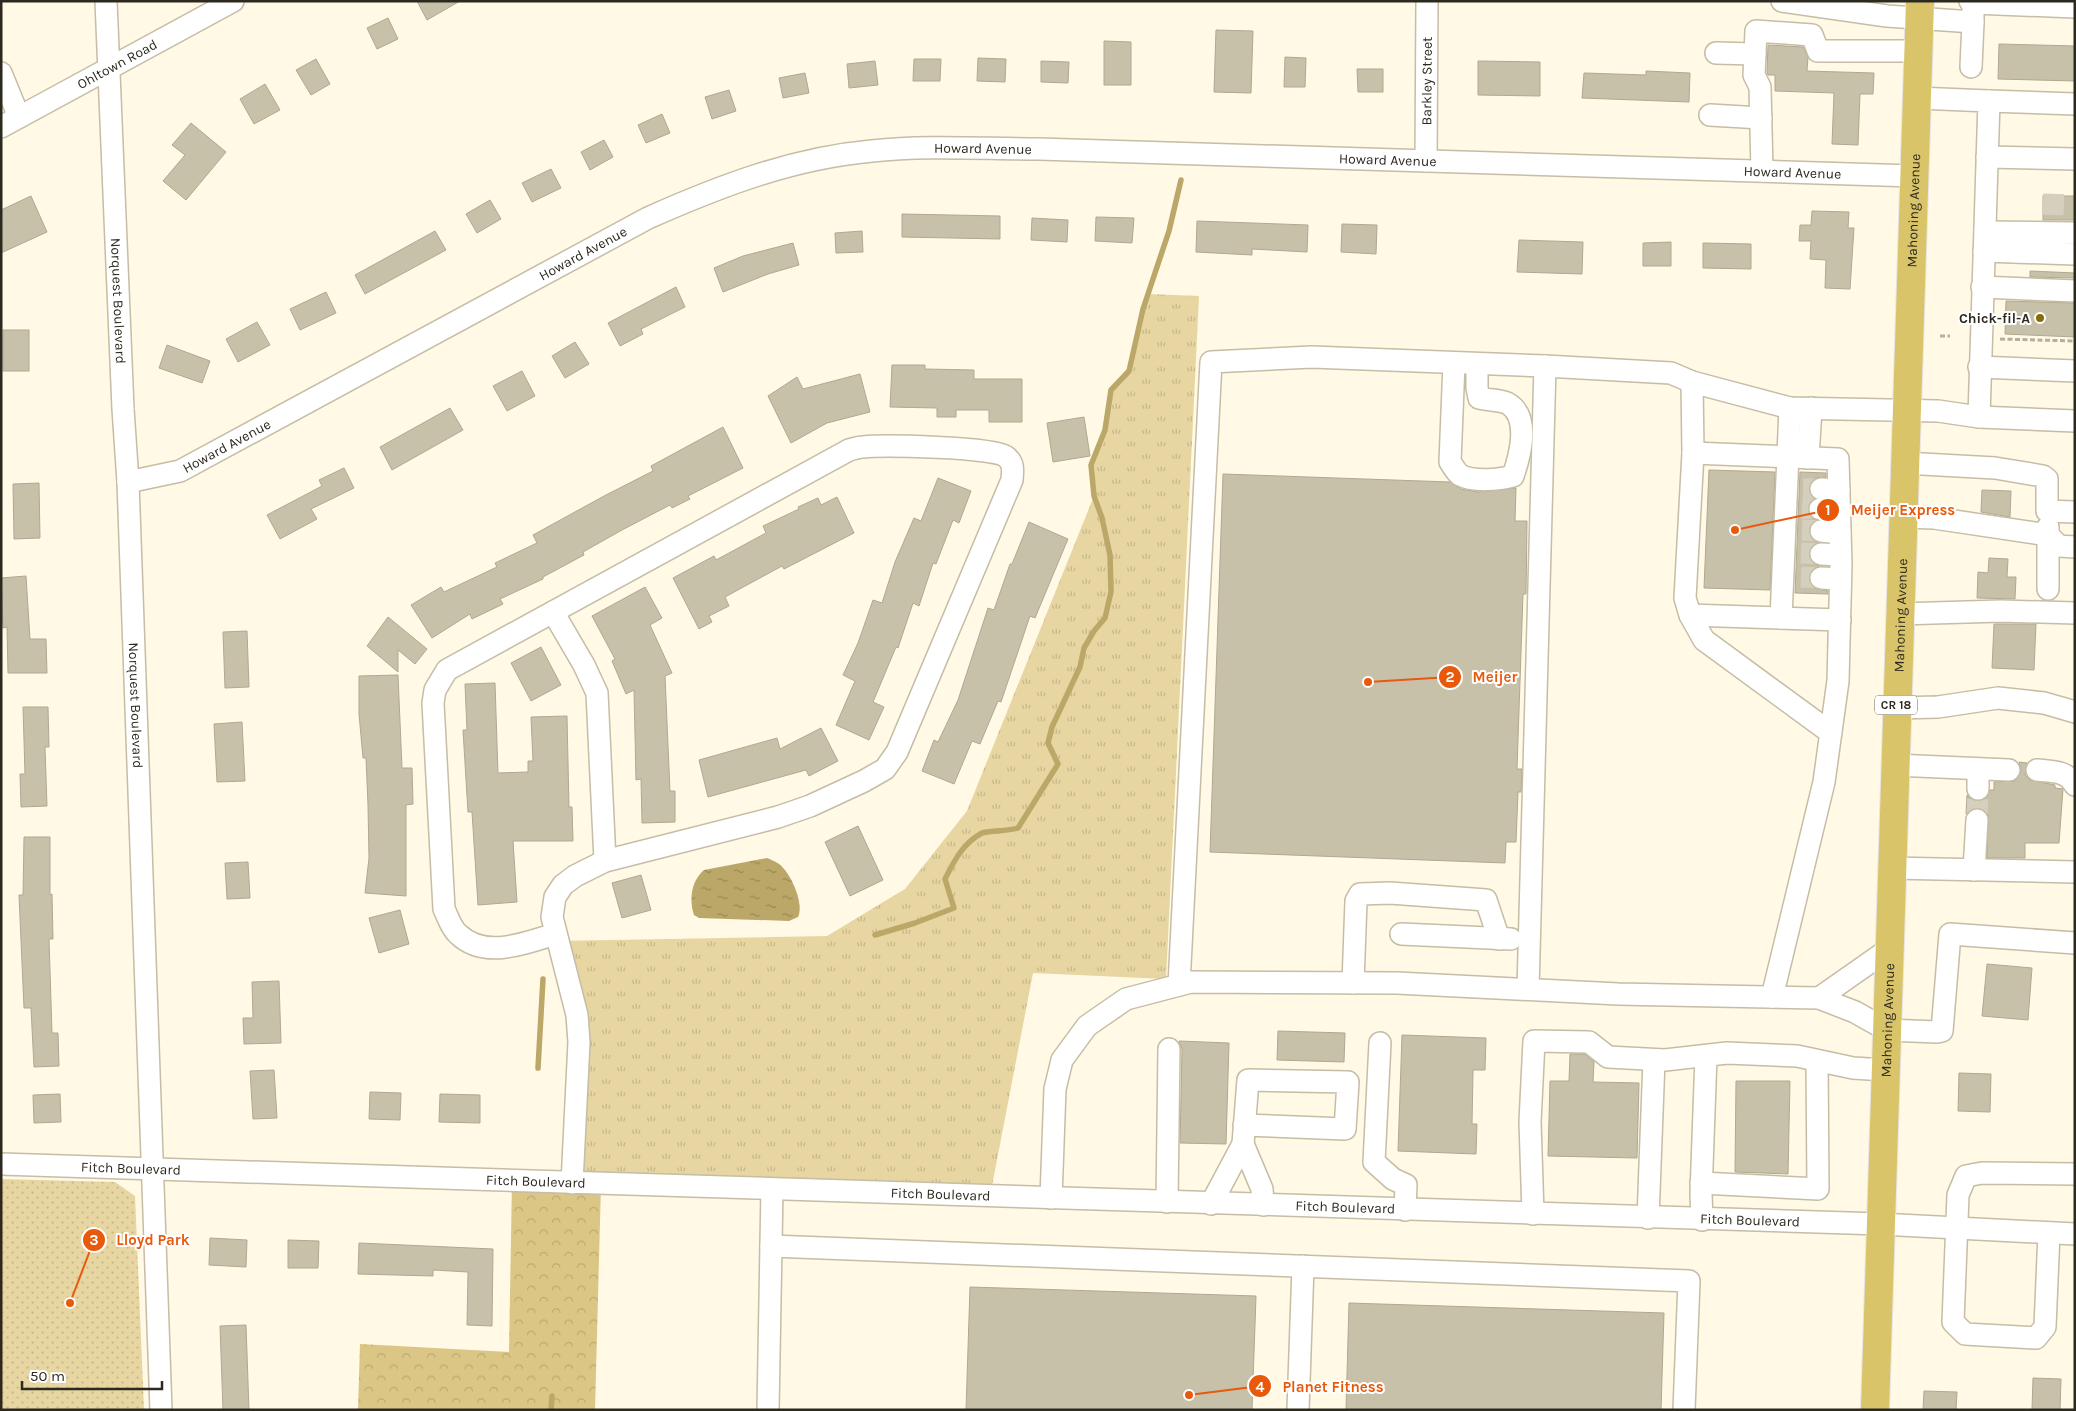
<svg xmlns="http://www.w3.org/2000/svg" width="2076" height="1411" viewBox="0 0 2076 1411" font-family="Karla,sans-serif">
<style>
.grass{fill:url(#grass-tufts)}
.forest{fill:url(#forest-crowns)}
.park{fill:url(#park-dots)}
.water{fill:url(#water-ripples)}
.lines{fill:none;stroke-linecap:round;stroke-linejoin:round}
.stream{stroke:#bba768;stroke-width:5.5}
.building{fill:#c8c1a9;stroke:#b0a891}
.minor-tunnel{stroke:#d5cfbd;stroke-width:21;stroke-dasharray:21 11;stroke-linecap:butt}
.minor-casing{stroke:#c5bda5;stroke-width:24}
.major-casing{stroke:#e6e5e4;stroke-width:30}
.path{stroke:#b4af9f;stroke-width:3;stroke-dasharray:5 2.5;stroke-linecap:butt}
.minor{stroke:#fff;stroke-width:21}
.major{stroke:#d9c46a;stroke-width:28}
.poi-dot{fill:#856c09;stroke:#fff;stroke-width:2}
.labels{text-anchor:middle;stroke-width:4;stroke-linejoin:round;paint-order:stroke}
.shield{fill:#fff;stroke:#6b6962;stroke-width:1}
.shield-label{font-size:12px;font-weight:bold;fill:#2c291f}
.street-label{font-size:14px;fill:#2c291f;stroke:#fff}
.poi-label{font-size:14px;font-weight:bold;fill:#2c291f;stroke:#fff;text-anchor:end}
.leader{fill:none;stroke:#e8590c;stroke-width:2}
.callout-dot{fill:#e8590c;stroke:#fff;stroke-width:2}
.mark-label{font-size:15px;text-anchor:middle;font-weight:bold;fill:#fff}
.callout-label{font-size:15px;text-anchor:middle;font-weight:bold;fill:#e8590c;stroke:#fff;stroke-width:4;stroke-linejoin:round;paint-order:stroke}
</style>
<defs>
<pattern id="grass-tufts" width="24" height="20" patternUnits="userSpaceOnUse" patternTransform="scale(1.25)"><rect width="24" height="20" fill="#e7d6a1"/><path d="M3 7l-1-3M5 7V3M7 7l1-3M15 17l-1-3M17 17v-4M19 17l1-3" fill="none" stroke="#c6b88a"/></pattern>
<pattern id="forest-crowns" width="20" height="18" patternUnits="userSpaceOnUse" patternTransform="scale(1.25)"><rect width="20" height="18" fill="#dbc686"/><path d="M2 6a3 3 0 1 1 6 0M12 15a3 3 0 1 1 6 0" fill="none" stroke="#bcaa73"/></pattern>
<pattern id="park-dots" width="8" height="8" patternUnits="userSpaceOnUse" patternTransform="scale(1.25)"><rect width="8" height="8" fill="#e7d6a1"/><path d="M2 2h.1M6 6h.1" fill="none" stroke="#c6b88a" stroke-width="1.8" stroke-linecap="round"/></pattern>
<pattern id="water-ripples" width="26" height="14" patternUnits="userSpaceOnUse" patternTransform="scale(1.25)"><rect width="26" height="14" fill="#bba768"/><path d="M2 4q2-2 4 0t4 0M15 11q2-2 4 0t4 0" fill="none" stroke="#988855"/></pattern>
</defs>
<rect width="100%" height="100%" fill="#fff9e5"/>
<polygon class="grass" points="1148,294 1199,296 1166,979 1033,973 990,1196 572,1183 579,1042 557,941 827,936 905,889 967,811 1094,496 1091,465 1105,430 1111,390 1129,371"/>
<polygon class="forest" points="512,1181 601,1184 595,1410 358,1410 360,1344 509,1352"/>
<polygon class="park" points="1,1179 115,1182 135,1196 144,1410 1,1410"/>
<path class="water" d="M 767,858 C 774,861 780,863 784,869 C 793,879 804,905 798,917 L 789,921 L 699,918 L 694,915 C 689,900 691,881 704,870 Z"/>
<g class="lines">
<g class="stream">
<path d="M 875,935 L 915,923 L 954,908 L 945,879 C 954,861 963,843 982,833 C 987,831 1009,831 1018,828 L 1058,764 L 1048,743 L 1052,727 L 1080,667 L 1084,648 L 1094,631 L 1105,618 L 1111,592 L 1110,555 L 1102,518 L 1094,496 L 1091,465 L 1105,430 L 1111,390 L 1129,371 L 1143,309 L 1169,231 L 1181,180"/>
<polyline points="538,1068 543,979"/>
<polyline points="551,1410 552,1396"/>
</g>
</g>
<g class="building">
<polygon points="417,1 460,1 427,20"/>
<polygon points="388,18 398,39 377,49 367,28"/>
<polygon points="1216,30 1253,31 1251,93 1214,92"/>
<polygon points="1104,41 1131,42 1131,85 1104,85"/>
<polygon points="1999,44 2075,46 2075,81 1998,79"/>
<polygon points="1768,45 1803,47 1808,57 1807,71 1874,73 1873,94 1860,94 1858,145 1832,144 1834,93 1775,91 1775,75 1768,75 1767,72"/>
<polygon points="1285,57 1306,58 1305,87 1284,87"/>
<polygon points="978,58 1006,59 1005,82 977,81"/>
<polygon points="316,59 330,84 311,95 296,70"/>
<polygon points="914,59 941,59 940,81 913,81"/>
<polygon points="875,61 878,85 849,88 847,64"/>
<polygon points="1041,61 1069,62 1068,83 1041,82"/>
<polygon points="1478,61 1540,62 1540,96 1478,95"/>
<polygon points="1357,69 1383,69 1383,92 1358,92"/>
<polygon points="1646,71 1690,73 1689,102 1582,98 1584,73 1646,75"/>
<polygon points="805,73 809,93 783,98 779,78"/>
<polygon points="265,84 280,110 254,124 240,99"/>
<polygon points="729,90 736,111 712,119 705,97"/>
<polygon points="662,114 670,133 646,143 638,125"/>
<polygon points="191,123 226,152 186,200 163,181 185,155 172,145"/>
<polygon points="604,140 613,157 590,170 581,152"/>
<polygon points="551,169 561,188 532,202 522,183"/>
<polygon points="31,196 47,232 1,253 1,210"/>
<rect x="2043" y="196" width="32" height="24"/>
<polygon points="490,200 501,219 477,233 466,214"/>
<polygon points="1812,211 1849,212 1848,228 1854,228 1850,289 1825,288 1826,260 1810,259 1811,241 1799,241 1800,225 1811,225"/>
<polygon points="902,214 1000,216 1000,239 902,237"/>
<polygon points="1096,217 1134,218 1132,243 1095,241"/>
<polygon points="1032,218 1068,220 1067,242 1031,240"/>
<polygon points="1197,221 1308,225 1307,252 1252,249 1252,255 1196,252"/>
<polygon points="1342,224 1377,225 1376,254 1341,252"/>
<polygon points="435,231 446,250 365,294 355,275"/>
<polygon points="862,231 863,252 836,253 835,233"/>
<polygon points="1519,240 1583,242 1582,274 1517,272"/>
<polygon points="1671,242 1671,266 1643,266 1643,243"/>
<polygon points="793,243 799,265 768,274 723,292 714,268 743,256"/>
<polygon points="1703,243 1751,244 1751,269 1703,268"/>
<polygon points="2030,271 2075,273 2075,278 2030,277"/>
<polygon points="676,287 685,307 641,329 643,334 620,346 608,323"/>
<polygon points="326,292 336,313 300,330 290,309"/>
<polygon points="2006,301 2075,303 2075,337 2005,334"/>
<polygon points="257,322 270,345 238,362 226,339"/>
<rect x="3" y="330" width="26" height="41"/>
<polygon points="575,342 589,364 565,378 552,356"/>
<polygon points="167,345 210,361 202,383 159,368"/>
<polygon points="892,365 925,365 925,369 974,370 974,379 1022,379 1022,422 989,422 989,410 956,410 956,417 937,417 937,408 890,407"/>
<polygon points="522,371 535,396 507,411 493,386"/>
<polygon points="860,374 870,412 827,423 791,443 768,396 797,377 803,389"/>
<polygon points="450,408 463,430 392,470 380,447"/>
<polygon points="1084,417 1090,456 1053,462 1047,423"/>
<polygon points="723,427 743,468 688,496 690,499 672,508 670,505 622,530 583,552 584,555 543,577 543,579 500,599 503,604 472,619 470,614 432,638 411,605 441,587 444,592 497,567 495,563 537,543 533,535 604,496 653,471 651,466"/>
<polygon points="344,468 354,488 311,509 317,519 280,539 267,515 322,486 319,480"/>
<polygon points="1709,470 1775,472 1770,590 1704,588"/>
<polygon points="1800,472 1826,473 1826,477 1815,478 1809,488 1813,499 1808,509 1809,515 1815,520 1809,530 1810,536 1817,542 1811,547 1809,554 1810,560 1819,566 1811,571 1809,578 1814,588 1828,591 1828,594 1795,593"/>
<polygon points="1223,474 1450,482 1461,489 1478,492 1516,488 1515,521 1527,521 1526,594 1523,594 1517,769 1522,769 1521,792 1518,792 1516,842 1506,842 1505,863 1210,852"/>
<polygon points="938,478 971,491 959,523 953,520 936,564 933,563 919,606 913,603 898,648 896,647 873,702 884,707 869,740 836,725 855,681 843,675 858,643 873,600 882,603 895,562 914,518 921,521"/>
<polygon points="39,483 40,538 14,539 13,484"/>
<polygon points="1982,490 2011,491 2010,517 1981,512"/>
<polygon points="837,497 854,533 784,569 782,566 725,597 729,606 709,616 712,622 699,629 673,578 714,556 716,560 766,533 763,526 799,509 798,507 818,498 821,505"/>
<polygon points="1029,522 1068,539 1035,618 1030,616 1001,702 998,701 980,744 972,741 954,784 922,771 934,740 938,742 958,700 988,608 994,610 1010,564 1012,564"/>
<polygon points="1989,558 2008,559 2007,577 2016,577 2015,599 1977,598 1978,572 1988,573"/>
<polygon points="26,576 30,639 46,639 47,673 8,673 7,627 3,628 1,578"/>
<polygon points="645,587 662,618 650,625 672,673 665,676 670,791 675,791 675,822 642,823 641,779 636,780 634,690 626,694 612,661 615,659 592,616"/>
<polygon points="388,617 427,649 415,664 398,650 398,672 367,646"/>
<polygon points="1994,624 2036,624 2034,670 1992,668"/>
<polygon points="247,631 249,687 225,688 223,632"/>
<polygon points="541,647 561,685 531,701 511,663"/>
<polygon points="398,675 402,768 412,768 413,804 406,805 406,896 365,893 369,858 368,805 366,758 363,758 359,714 359,676"/>
<polygon points="495,683 498,773 528,772 528,761 533,761 531,717 567,716 569,807 572,807 573,841 513,841 517,902 478,905 472,812 468,812 463,730 467,730 465,684"/>
<polygon points="23,707 48,707 49,747 45,747 47,806 21,807 20,774 25,774"/>
<polygon points="242,722 245,781 217,782 214,724"/>
<polygon points="821,728 838,761 809,776 806,770 708,797 699,760 777,738 780,749"/>
<polygon points="2019,762 2027,763 2025,775 2030,780 2055,785 2055,788 2063,789 2059,843 2025,843 2025,858 1987,858 1988,815 1978,808 1971,809 1966,814 1967,795 1972,800 1984,800 1990,790 1994,790 1994,782 2015,781 2021,771"/>
<polygon points="858,826 883,880 850,896 825,842"/>
<polygon points="24,837 50,837 50,895 52,894 53,939 49,939 52,1033 58,1033 59,1066 34,1067 31,1008 24,1008 19,895 23,895"/>
<polygon points="248,862 250,898 227,899 225,863"/>
<polygon points="641,875 651,910 622,918 612,883"/>
<polygon points="400,910 409,944 379,953 369,918"/>
<polygon points="1987,964 2032,968 2028,1020 1982,1016"/>
<polygon points="279,981 281,1043 244,1044 243,1018 253,1018 252,982"/>
<polygon points="1278,1031 1345,1033 1344,1062 1277,1060"/>
<polygon points="1402,1035 1486,1038 1485,1070 1473,1070 1472,1124 1477,1124 1476,1154 1398,1151"/>
<polygon points="1179,1041 1229,1043 1226,1144 1180,1143 1182,1049"/>
<polygon points="1570,1054 1585,1054 1594,1062 1593,1082 1639,1083 1637,1158 1548,1156 1550,1081 1569,1081"/>
<polygon points="274,1070 277,1118 253,1119 250,1071"/>
<polygon points="1959,1073 1991,1074 1990,1112 1958,1111"/>
<polygon points="1736,1081 1790,1081 1788,1174 1735,1172"/>
<polygon points="370,1092 401,1093 400,1120 369,1119"/>
<polygon points="60,1094 61,1122 34,1123 33,1095"/>
<polygon points="440,1094 480,1095 480,1123 439,1122"/>
<polygon points="210,1238 247,1240 246,1267 209,1265"/>
<polygon points="288,1240 319,1241 318,1268 288,1268"/>
<polygon points="359,1243 493,1249 492,1326 467,1325 468,1272 433,1270 433,1276 358,1274"/>
<polygon points="970,1287 1256,1296 1252,1410 966,1410"/>
<polygon points="1349,1303 1664,1313 1661,1410 1346,1410"/>
<polygon points="246,1325 249,1410 223,1410 220,1326"/>
<polygon points="2033,1378 2061,1379 2060,1410 2032,1410"/>
<polygon points="1924,1391 1957,1392 1956,1410 1923,1410"/>
</g>
<g class="lines">
<g class="minor-tunnel">
<polyline points="2043,204 2075,205"/>
<polyline points="1803,489 1821,489"/>
<polyline points="1802,508 1820,509"/>
<polyline points="1802,530 1821,531"/>
<polyline points="1801,553 1821,554"/>
<polyline points="1801,577 1821,578"/>
<polyline points="1977,820 1978,789"/>
</g>
<defs>
<g id="minor">
<path id="s1" d="M 106,1 L 123,409 L 128,482 L 161,1410"/>
<polyline points="1782,1 1887,16 1973,22 1973,3 1970,1"/>
<polyline points="1973,3 2075,7"/>
<polyline points="1716,53 1755,54"/>
<polyline points="1971,67 1973,22"/>
<polyline points="1,73 19,117"/>
<polyline points="1989,101 2075,104"/>
<polyline points="1710,115 1761,118"/>
<path id="s2" d="M 1,127 L 233,1"/>
<polyline points="1987,157 2075,159"/>
<path id="s3" d="M 1426,161 L 1427,1"/>
<polyline points="1762,171 1760,87 1754,75 1756,31 1812,35 1818,51 1919,51"/>
<polyline points="1985,232 2075,233"/>
<polyline points="1984,251 2075,254"/>
<polyline points="1982,287 2075,291"/>
<path d="M 1454,363 L 1450,462 C 1453,466 1456,472 1460,475 C 1473,482 1499,480 1513,476 C 1520,456 1531,416 1507,403 C 1499,400 1488,400 1479,398 L 1477,388 L 1477,364"/>
<polyline points="1979,367 2075,371"/>
<polyline points="1979,417 2075,421"/>
<polyline points="1693,453 1692,382 1790,408 1938,411 1979,417 1989,101 1917,98"/>
<polyline points="1808,458 1811,408"/>
<polyline points="1904,463 1995,468 2043,476 2047,479 2047,511 2075,512"/>
<path id="s4" d="M 128,482 L 180,471 L 648,218 C 720,186 793,158 872,151 C 927,145 983,149 1039,149 L 1914,176"/>
<polyline points="1821,489 1839,490"/>
<polyline points="1820,509 1839,510"/>
<polyline points="1903,517 1934,518 2048,535 2059,546 2075,547"/>
<polyline points="2048,527 2048,589"/>
<polyline points="1821,531 1840,533"/>
<polyline points="1821,554 1840,555"/>
<polyline points="1821,578 1840,579"/>
<polyline points="553,612 584,665 597,693 605,861"/>
<polyline points="1899,614 2001,611 2075,613"/>
<polyline points="1690,615 1840,620"/>
<polyline points="1781,618 1790,408"/>
<polyline points="1896,708 1938,707 1998,698 2044,703 2075,712"/>
<polyline points="1894,765 2009,770"/>
<path d="M 2037,770 C 2053,772 2066,770 2075,785"/>
<polyline points="1978,789 1978,769"/>
<polyline points="1891,868 2075,872"/>
<polyline points="1974,870 1977,820"/>
<path d="M 555,934 C 525,943 485,960 458,934 C 451,928 448,917 444,909 L 433,703 L 435,690 L 447,670 L 849,450 C 853,449 858,447 863,447 C 883,445 993,447 1005,456 C 1014,462 1013,470 1012,480 L 897,752 L 885,769 L 864,781 L 810,806 L 778,817 L 605,861 L 575,876 L 563,885 L 555,897 L 552,917 L 577,1015 L 579,1042 L 572,1183"/>
<polyline points="1401,934 1511,939"/>
<polyline points="1353,983 1356,901 1360,894 1390,893 1486,900 1499,939"/>
<polyline points="1179,985 1211,362 1312,357 1545,366"/>
<polyline points="1528,989 1545,366 1671,373 1692,382"/>
<polyline points="1772,997 1824,782 1838,681 1841,564 1838,459 1693,453 1685,598 1690,615 1704,640 1831,733"/>
<polyline points="1819,998 1889,949"/>
<polyline points="1380,1043 1374,1162 1393,1179 1406,1185 1405,1210"/>
<polyline points="1243,1144 1248,1080 1348,1082 1345,1129 1244,1125"/>
<path id="s5" d="M 1,1164 L 1880,1224 L 2075,1234"/>
<polyline points="1701,1183 1818,1189 1817,1061"/>
<polyline points="1051,1198 1055,1089 1062,1060 1087,1026 1126,999 1191,982 1397,983 1618,994 1819,998 1855,1012 1887,1030 1937,1032 1942,1031 1950,934 2075,943"/>
<polyline points="1167,1202 1169,1049"/>
<polyline points="1211,1204 1243,1144 1262,1189 1263,1205"/>
<polyline points="1533,1214 1530,1122 1534,1041 1589,1042 1608,1057 1665,1060 1727,1053 1797,1056 1853,1068 1885,1070"/>
<polyline points="1648,1218 1654,1060"/>
<polyline points="1702,1220 1701,1194 1706,1056"/>
<polyline points="2049,1233 2045,1327 2036,1338 1965,1334 1953,1322 1958,1195 1966,1176 1982,1173 2075,1174"/>
<polyline points="771,1246 1689,1281 1684,1410"/>
<polyline points="768,1410 772,1189"/>
<polyline points="1298,1410 1303,1266"/>
</g>
<g id="major">
<path id="s6" d="M 1875,1410 L 1920,1"/>
</g>
</defs>
<use href="#minor" class="minor-casing"/>
<use href="#major" class="major-casing"/>
<g class="path">
<polyline points="1940,336 1950,336"/>
<polyline points="2000,339 2075,341"/>
</g>
<use href="#minor" class="minor"/>
<use href="#major" class="major"/>
</g>
<circle class="poi-dot" cx="2040" cy="318" r="5"/>
<g class="labels">
<rect class="shield" x="1875" y="695.5" width="42" height="19" rx="4"/>
<g class="shield-label">
<text x="1896" y="709">CR 18</text>
</g>
<g class="street-label">
<text dy="5" stroke="none"><textPath href="#s2" startOffset="132">Ohltown Road</textPath></text>
<text dy="5" stroke="none"><textPath href="#s3" startOffset="80">Barkley Street</textPath></text>
<text dy="5" stroke="none"><textPath href="#s4" startOffset="931">Howard Avenue</textPath></text>
<text dy="5" stroke="none"><textPath href="#s4" startOffset="1336">Howard Avenue</textPath></text>
<text dy="5" stroke="none"><textPath href="#s4" startOffset="1741">Howard Avenue</textPath></text>
<text dy="5" stroke="none"><textPath href="#s6" startOffset="1200">Mahoning Avenue</textPath></text>
<text dy="5" stroke="none"><textPath href="#s4" startOffset="511">Howard Avenue</textPath></text>
<text dy="5" stroke="none"><textPath href="#s1" startOffset="300">Norquest Boulevard</textPath></text>
<text dy="5" stroke="none"><textPath href="#s4" startOffset="106">Howard Avenue</textPath></text>
<text dy="5" stroke="none"><textPath href="#s6" startOffset="795">Mahoning Avenue</textPath></text>
<text dy="5" stroke="none"><textPath href="#s1" startOffset="705">Norquest Boulevard</textPath></text>
<text dy="5" stroke="none"><textPath href="#s6" startOffset="390">Mahoning Avenue</textPath></text>
<text dy="5" stroke="none"><textPath href="#s5" startOffset="130">Fitch Boulevard</textPath></text>
<text dy="5" stroke="none"><textPath href="#s5" startOffset="535">Fitch Boulevard</textPath></text>
<text dy="5" stroke="none"><textPath href="#s5" startOffset="940">Fitch Boulevard</textPath></text>
<text dy="5" stroke="none"><textPath href="#s5" startOffset="1345">Fitch Boulevard</textPath></text>
<text dy="5" stroke="none"><textPath href="#s5" startOffset="1750">Fitch Boulevard</textPath></text>
</g>
<g class="poi-label">
<text x="2030" y="323">Chick-fil-A</text>
</g>
</g>
<path class="leader" d="M1735 530L1828 510M1368 682L1450 677M70 1303L94 1240M1189 1395L1260 1386"/>
<g class="callout-dot">
<circle cx="1735" cy="530" r="5"/>
<circle cx="1368" cy="682" r="5"/>
<circle cx="70" cy="1303" r="5"/>
<circle cx="1189" cy="1395" r="5"/>
<circle cx="1828" cy="510" r="12"/>
<circle cx="1450" cy="677" r="12"/>
<circle cx="94" cy="1240" r="12"/>
<circle cx="1260" cy="1386" r="12"/>
</g>
<g class="mark-label">
<text x="1828" y="515">1</text>
<text x="1450" y="682">2</text>
<text x="94" y="1245">3</text>
<text x="1260" y="1392">4</text>
</g>
<g class="callout-label">
<text x="1903" y="515">Meijer Express</text>
<text x="1495" y="682">Meijer</text>
<text x="153" y="1245">Lloyd Park</text>
<text x="1333" y="1392">Planet Fitness</text>
</g>
<rect width="2076" height="1411" fill="none" stroke="#2c291f" stroke-width="5"/>
<path d="M22 1381v8h140v-8" fill="none" stroke="#2c291f" stroke-width="2.5"/>
<text x="30" y="1381" font-size="15" fill="#2c291f" stroke="#ffffff" stroke-width="4" paint-order="stroke">50 m</text>
</svg>
